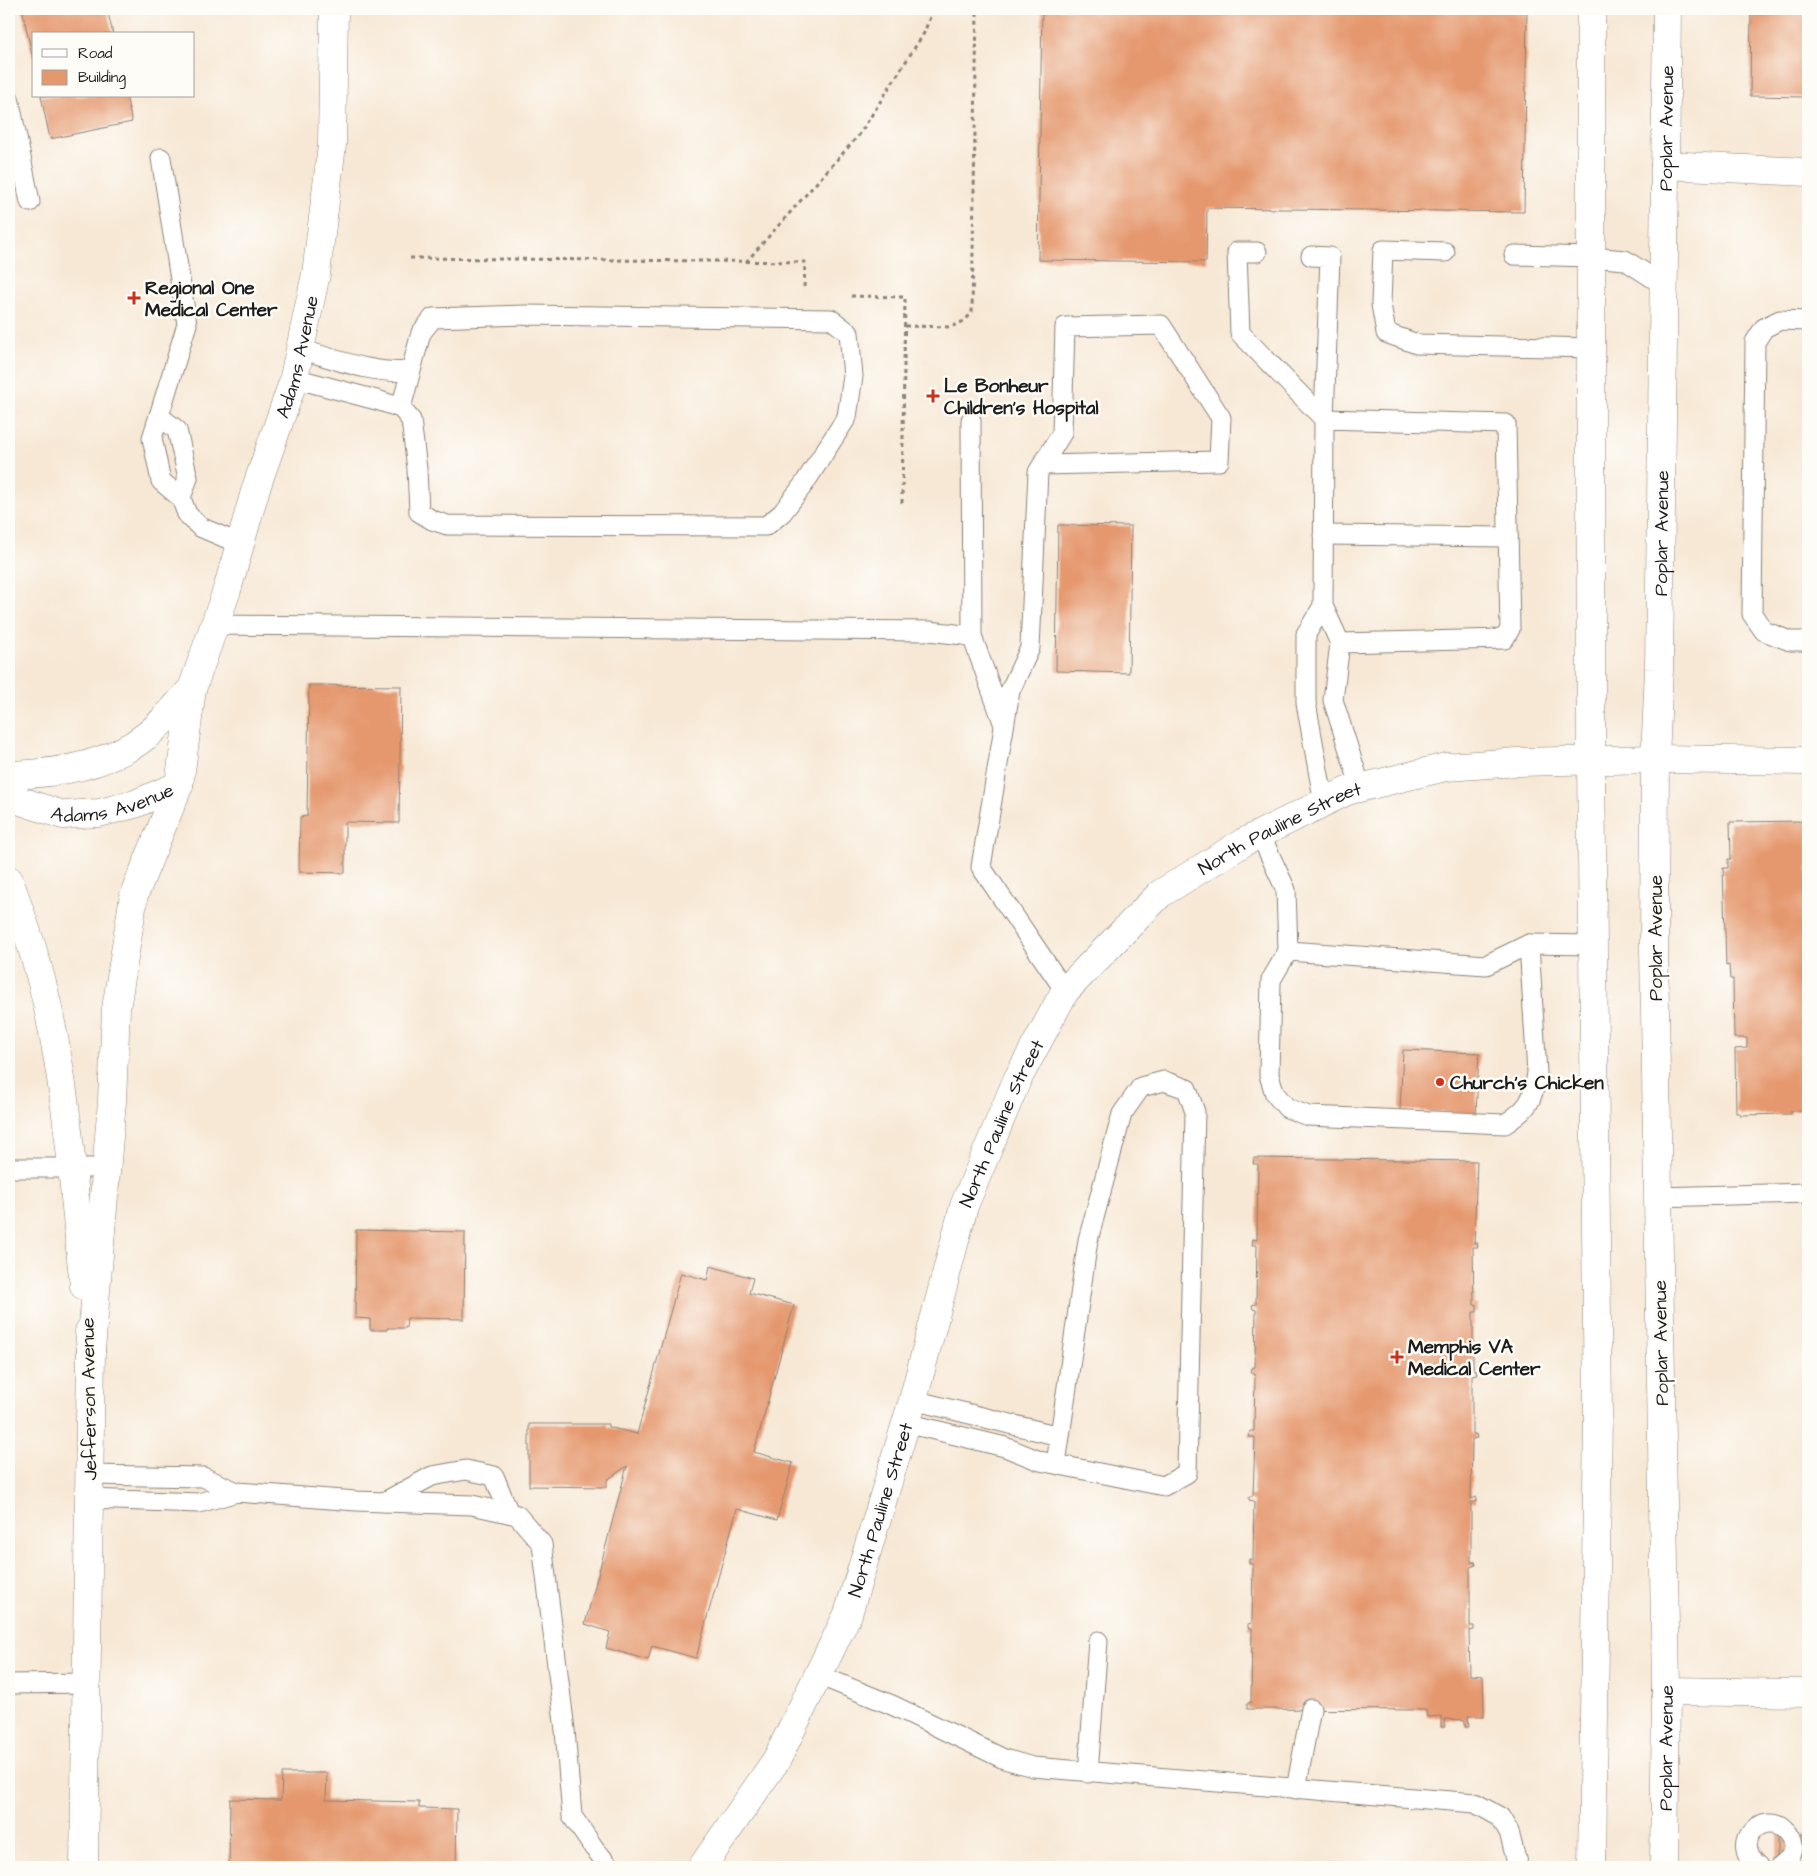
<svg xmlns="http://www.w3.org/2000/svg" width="1817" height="1876" viewBox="0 0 1817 1876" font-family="'Architects Daughter',sans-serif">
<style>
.building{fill:#e5986e}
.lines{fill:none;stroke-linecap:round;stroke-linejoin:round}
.lane-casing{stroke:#8a8278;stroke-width:21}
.street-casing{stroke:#8a8278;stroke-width:29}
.secondary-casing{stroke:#8a8278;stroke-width:29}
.path{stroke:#8a8278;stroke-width:3;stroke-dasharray:4 4;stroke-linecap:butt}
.lane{stroke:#fff;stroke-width:19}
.street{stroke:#fff;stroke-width:28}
.secondary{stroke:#fff;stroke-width:28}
.poi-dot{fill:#c8321e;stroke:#fdfcf7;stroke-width:2}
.labels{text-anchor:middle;stroke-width:5;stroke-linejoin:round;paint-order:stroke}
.street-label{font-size:19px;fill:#1c1c1c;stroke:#fdfcf7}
.poi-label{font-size:19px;font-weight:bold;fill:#1c1c1c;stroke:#fdfcf7;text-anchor:start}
</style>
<rect width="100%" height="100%" fill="#fdfcf7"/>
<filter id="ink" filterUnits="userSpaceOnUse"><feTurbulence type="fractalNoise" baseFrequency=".02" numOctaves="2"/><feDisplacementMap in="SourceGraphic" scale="10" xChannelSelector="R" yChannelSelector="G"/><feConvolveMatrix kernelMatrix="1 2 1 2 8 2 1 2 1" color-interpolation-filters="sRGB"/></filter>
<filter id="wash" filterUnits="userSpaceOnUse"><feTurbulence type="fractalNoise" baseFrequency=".0096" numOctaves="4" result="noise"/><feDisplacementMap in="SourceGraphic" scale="20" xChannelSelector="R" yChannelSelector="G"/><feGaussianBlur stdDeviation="1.12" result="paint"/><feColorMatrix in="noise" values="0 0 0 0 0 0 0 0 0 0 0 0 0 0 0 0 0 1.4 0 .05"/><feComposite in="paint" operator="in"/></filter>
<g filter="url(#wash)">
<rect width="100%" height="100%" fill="#f7e8d5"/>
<g id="blocks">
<g class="building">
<polygon points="22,9 107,9 113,34 34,34 33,59"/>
<polygon points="1042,9 1527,9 1524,212 1207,208 1206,262 1038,260"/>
<polygon points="1751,9 1808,9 1808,97 1750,96"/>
<polygon points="41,96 126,96 132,122 50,139"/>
<polygon points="1058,525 1131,526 1129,673 1056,671"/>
<polygon points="309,685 401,686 399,823 345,822 345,873 299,872 300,817 307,816"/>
<polygon points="1808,821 1808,1111 1791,1111 1791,1114 1740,1115 1740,1113 1736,1113 1735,1049 1747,1048 1747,1038 1734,1038 1733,979 1730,979 1729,965 1726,966 1723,868 1728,868 1728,859 1731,859 1730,822"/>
<polygon points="1403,1050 1479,1053 1476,1114 1400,1110"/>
<polygon points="1254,1158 1477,1161 1474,1243 1477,1243 1478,1247 1473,1247 1474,1305 1477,1304 1477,1312 1473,1312 1473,1369 1476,1370 1477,1374 1472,1375 1472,1434 1476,1434 1477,1438 1472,1439 1471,1499 1476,1497 1476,1502 1471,1502 1471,1562 1475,1562 1476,1565 1470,1567 1470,1626 1474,1626 1474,1630 1469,1631 1470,1675 1483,1676 1484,1716 1468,1716 1469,1727 1465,1727 1465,1720 1444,1719 1445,1727 1441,1727 1441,1716 1427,1717 1426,1710 1247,1709 1247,1704 1251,1702 1252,1628 1248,1628 1248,1624 1252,1623 1253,1564 1249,1564 1249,1559 1253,1559 1254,1501 1249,1500 1249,1496 1253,1496 1255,1437 1249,1437 1250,1431 1254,1431 1255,1373 1251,1373 1252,1368 1255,1367 1256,1310 1253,1309 1252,1305 1256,1304 1257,1245 1252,1245 1253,1239 1257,1240 1258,1164 1253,1164"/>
<polygon points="356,1230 465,1232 464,1319 407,1318 406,1328 387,1328 387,1330 370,1330 370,1319 355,1318"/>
<polygon points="710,1266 753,1278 749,1293 794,1305 754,1452 793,1463 777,1520 737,1509 696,1658 652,1646 648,1660 606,1648 610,1632 585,1624 627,1466 607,1480 607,1487 529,1486 529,1424 608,1424 608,1427 637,1434 681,1273 707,1280"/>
<polygon points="282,1773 327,1773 326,1800 419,1802 419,1808 457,1809 456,1867 229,1867 230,1799 281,1800"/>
<polygon points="1777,1834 1808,1835 1808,1862 1777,1861"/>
</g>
</g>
</g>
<g filter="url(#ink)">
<use href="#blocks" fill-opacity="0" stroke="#8a8278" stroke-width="1"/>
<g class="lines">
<defs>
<g id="lane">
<polyline points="9,98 30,202"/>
<polyline points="1257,252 1237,252 1240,333 1324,419 1330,257 1311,256"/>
<polyline points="1445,252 1383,250 1381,304 1386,333 1417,344 1591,348"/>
<polyline points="1514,255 1591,257 1625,260 1665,286"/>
<polyline points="1808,321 1780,320 1764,328 1755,342 1752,614 1764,631 1790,641 1808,641"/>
<path d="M 300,349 C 335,359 374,375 411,371"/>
<polyline points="294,378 380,401 401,408 411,420 417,469 419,512 432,520 447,525 766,526 782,513 804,484 847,417 853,376 849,333 831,319 525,315 433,318 421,333 401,408"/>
<polyline points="159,416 187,324 161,158"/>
<polyline points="971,420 972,636 1004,725"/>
<polyline points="1042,465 1219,461 1221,418 1161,325 1065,327 1062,433 1038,472 1030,648 1010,691 981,867 1065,991"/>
<polyline points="181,498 188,478 177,430 159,416 152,438 161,481 181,498 187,514 200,527 240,544"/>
<polyline points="1323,535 1508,537"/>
<polyline points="1323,606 1306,634 1306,703 1324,803"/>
<polyline points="214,625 929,631 972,636"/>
<polyline points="1340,643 1323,606 1324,419 1506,424 1510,629 1504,639 1340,643 1333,700 1361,788"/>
<polyline points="1260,834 1286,890 1288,951 1486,965 1529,944 1593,945"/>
<path d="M 1288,951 L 1271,980 L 1269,1075 L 1275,1094 L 1287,1108 L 1308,1116 L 1505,1124 C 1529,1108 1533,1101 1537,1073 L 1529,944"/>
<polyline points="9,1168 107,1168"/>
<polyline points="1658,1197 1808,1193"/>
<polyline points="913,1400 1059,1436"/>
<polyline points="906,1423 1005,1447 1040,1461 1164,1486 1187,1473 1195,1112 1187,1089 1164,1081 1141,1087 1122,1114 1088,1240 1056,1464"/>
<polyline points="237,1492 356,1501 472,1505 517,1515 542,1544 565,1730 572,1816 594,1848 610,1867"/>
<polyline points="89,1499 199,1503 237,1492 203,1477 89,1475"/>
<polyline points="384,1502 432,1476 466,1470 494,1476 509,1513"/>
<polyline points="818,1675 892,1705 1004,1759 1033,1767 1475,1803 1500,1817 1509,1832 1518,1867"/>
<polyline points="9,1684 87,1683"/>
<polyline points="1088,1773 1098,1641"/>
<polyline points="1296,1789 1311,1709"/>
<path d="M 1758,1867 C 1727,1842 1766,1807 1786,1831 C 1790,1835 1792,1839 1793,1845 C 1793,1854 1788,1862 1780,1867"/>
</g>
<g id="street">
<polyline points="1665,165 1808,172"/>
<polyline points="1666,1691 1808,1693"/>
</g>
<g id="secondary">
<polyline points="1591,9 1591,761 1598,1415 1592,1867"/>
<path d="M 9,775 C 56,774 108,766 146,736 C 163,723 177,704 192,689"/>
<path id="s1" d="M 9,797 L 63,815 L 99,813 L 135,804 L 179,785"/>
<path d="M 9,880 C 25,925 41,971 50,1018 C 69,1106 74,1197 84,1286"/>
<path id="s2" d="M 91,1350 L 112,1101 L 116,1009 L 134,895 L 179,785 L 192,689 L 227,590 L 256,488 L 293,382 L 316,274 L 332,145 L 334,9"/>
<polyline points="84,1867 91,1350 89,1331"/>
<path id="s3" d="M 702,1867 L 777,1759 L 848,1614 L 913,1400 L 964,1206 L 1017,1080 L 1065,991 L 1160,894 L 1244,842 L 1347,791 L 1446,767 L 1518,762 L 1655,759 L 1808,761"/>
<path id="s4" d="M 1664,1867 L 1666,1691 L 1654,948 L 1655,759 L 1659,669 L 1667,9"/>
</g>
</defs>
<use href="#lane" class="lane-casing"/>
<use href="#street" class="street-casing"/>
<use href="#secondary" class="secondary-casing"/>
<g class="path">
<polyline points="410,258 805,262 804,289"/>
<polyline points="746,262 859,135 924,33 933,9"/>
<polyline points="851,296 905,297 902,503"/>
<polyline points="905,326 951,327 964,321 972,313 977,9"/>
</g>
<use href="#lane" class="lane"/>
<use href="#street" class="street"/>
<use href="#secondary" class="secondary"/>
</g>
</g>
<g class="poi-dot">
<path d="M131.5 290.5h5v5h5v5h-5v5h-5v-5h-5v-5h5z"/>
<path d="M930.5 388.5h5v5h5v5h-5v5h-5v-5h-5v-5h5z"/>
<circle cx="1440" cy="1082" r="5"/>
<path d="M1394.5 1349.5h5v5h5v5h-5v5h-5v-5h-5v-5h5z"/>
</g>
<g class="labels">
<g class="street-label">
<text dy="7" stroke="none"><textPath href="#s4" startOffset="1739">Poplar Avenue</textPath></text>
<text dy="7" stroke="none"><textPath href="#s2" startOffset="1022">Adams Avenue</textPath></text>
<text dy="7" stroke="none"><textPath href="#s4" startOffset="1334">Poplar Avenue</textPath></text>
<text dy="7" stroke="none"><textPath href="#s1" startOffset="108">Adams Avenue</textPath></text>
<text dy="7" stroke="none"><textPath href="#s3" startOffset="1228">North Pauline Street</textPath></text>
<text transform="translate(1655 938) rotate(-90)" y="7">Poplar Avenue</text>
<text dy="7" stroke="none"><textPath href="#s3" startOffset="808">North Pauline Street</textPath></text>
<text transform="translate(1660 1343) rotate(-91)" y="7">Poplar Avenue</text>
<text transform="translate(88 1399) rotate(-91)" y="7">Jefferson Avenue</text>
<text dy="7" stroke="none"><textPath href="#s3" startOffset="402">North Pauline Street</textPath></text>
<text dy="7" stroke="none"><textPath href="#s4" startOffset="119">Poplar Avenue</textPath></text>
</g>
<g class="poi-label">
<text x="145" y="294">Regional One<tspan x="145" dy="22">Medical Center</tspan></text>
<text x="944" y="392">Le Bonheur<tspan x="944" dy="22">Children's Hospital</tspan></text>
<text x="1450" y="1089">Church's Chicken</text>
<text x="1408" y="1353">Memphis VA<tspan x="1408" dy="22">Medical Center</tspan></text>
</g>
</g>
<rect width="1817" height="1876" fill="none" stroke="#fdfcf7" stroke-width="30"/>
<rect x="32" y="32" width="162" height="65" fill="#fdfcf7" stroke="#a3a29f"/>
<rect x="42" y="49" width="25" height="8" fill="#ffffff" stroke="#a3a29f"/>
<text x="78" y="58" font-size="15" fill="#1c1c1c">Road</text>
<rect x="42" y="70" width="25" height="15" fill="#e5986e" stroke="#a3a29f"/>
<text x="78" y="82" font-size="15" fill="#1c1c1c">Building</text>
</svg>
